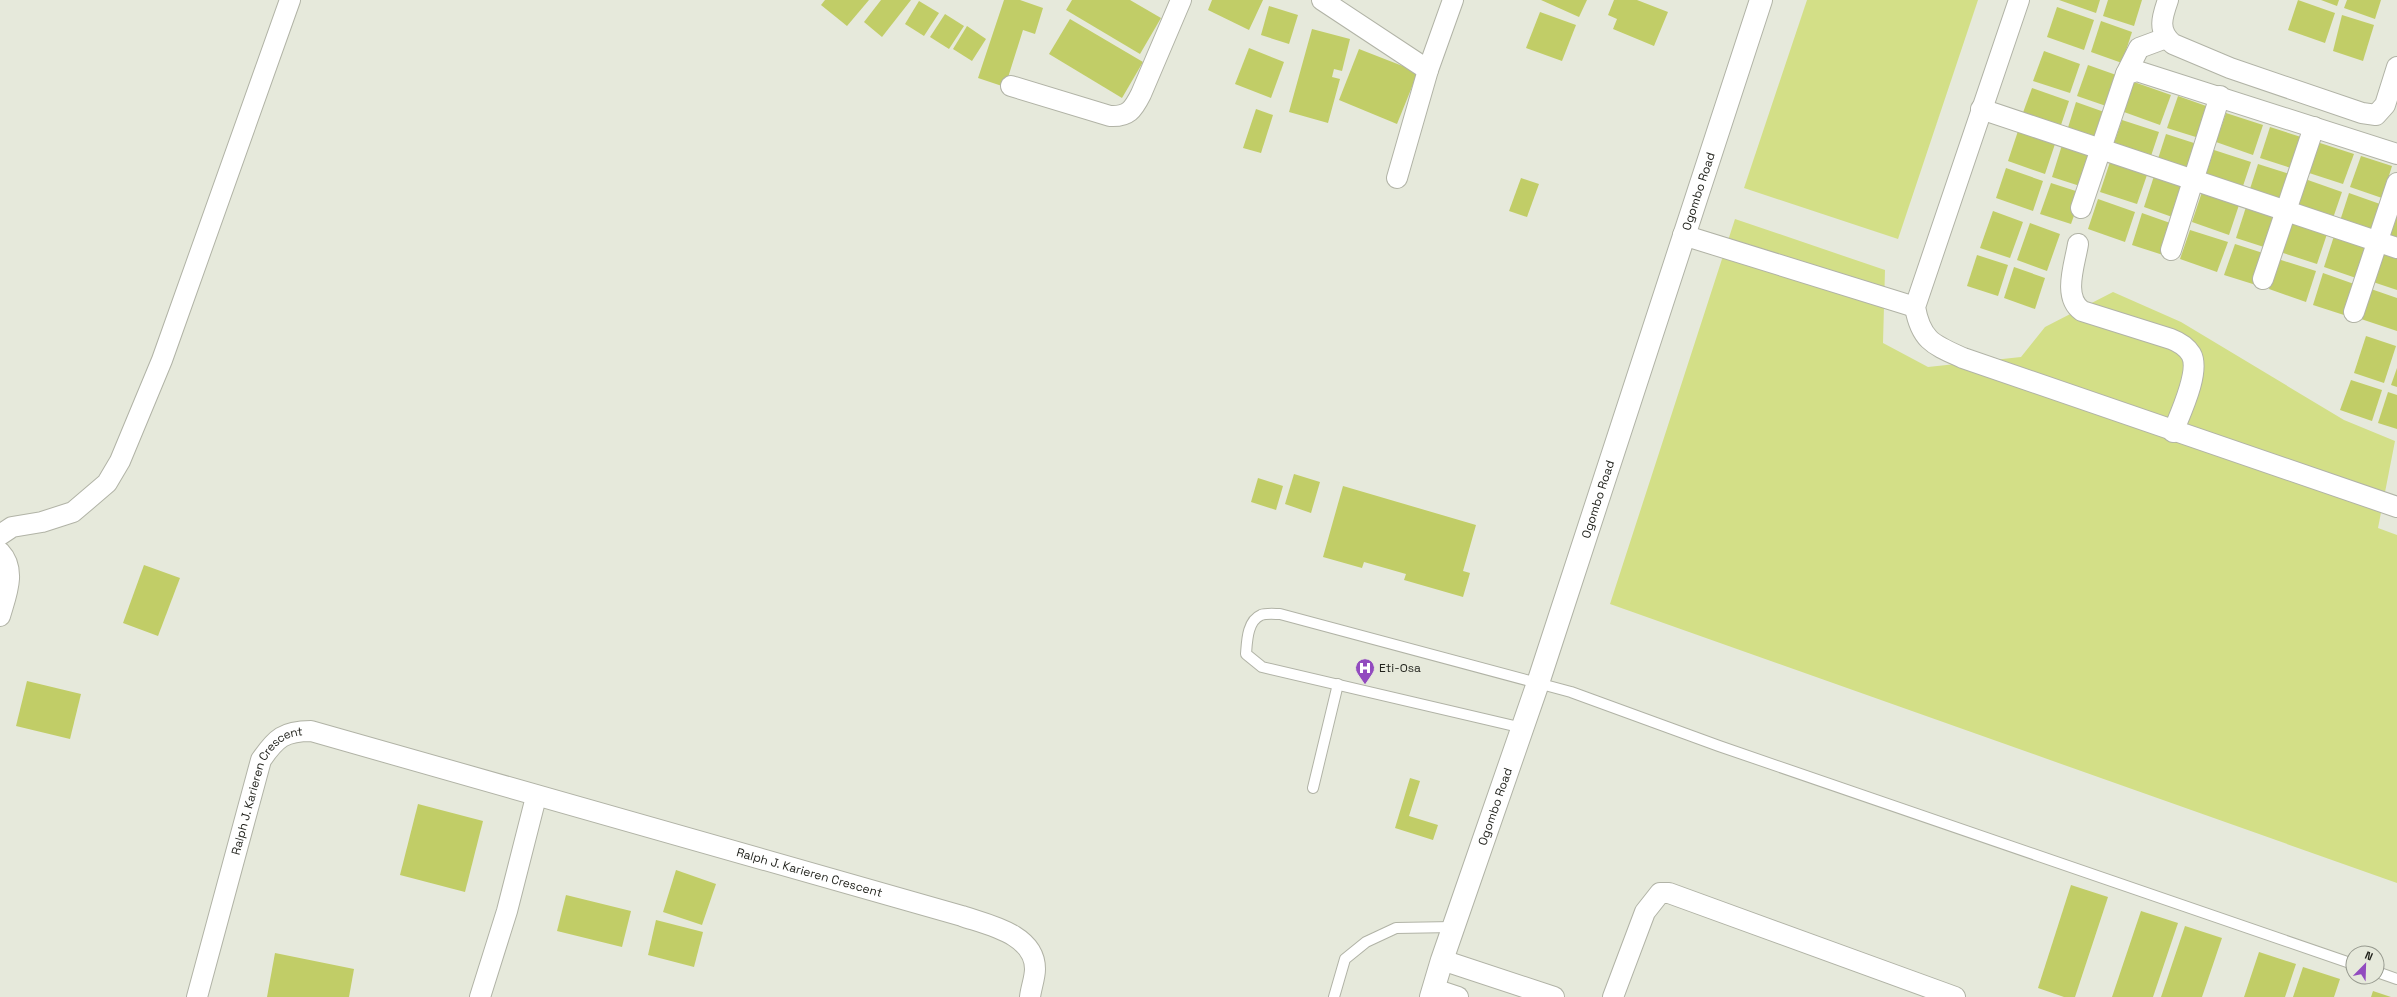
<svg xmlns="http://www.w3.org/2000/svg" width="2397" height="997" viewBox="0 0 2397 997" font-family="'Space Grotesk',sans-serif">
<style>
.green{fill:#d3df87}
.building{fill:#c1cd67}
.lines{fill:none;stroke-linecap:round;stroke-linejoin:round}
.lane-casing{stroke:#b1b3a6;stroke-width:12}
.street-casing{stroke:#b1b3a6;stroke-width:22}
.secondary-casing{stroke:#b1b3a6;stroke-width:24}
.lane{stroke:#fff;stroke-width:10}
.street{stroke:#fff;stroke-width:20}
.secondary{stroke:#fff;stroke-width:22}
.labels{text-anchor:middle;stroke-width:3.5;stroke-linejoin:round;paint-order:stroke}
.street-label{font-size:12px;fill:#1f201a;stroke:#e6e9db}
.poi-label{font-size:12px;fill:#1f201a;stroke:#e6e9db;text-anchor:start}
</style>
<rect width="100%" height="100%" fill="#e6e9db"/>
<g class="green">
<polygon points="1807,0 1978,0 1898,239 1744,188"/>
<polygon points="1735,219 1885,270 1883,343 1928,367 2021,357 2045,327 2113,292 2181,322 2344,420 2395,441 2378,528 2397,535 2397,883 1610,604"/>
</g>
<g class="building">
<polygon points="825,0 869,0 847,26 821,5"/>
<polygon points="881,0 911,0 882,37 864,22"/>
<polygon points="1004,0 1020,0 1043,8 1035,34 1023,30 1005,87 978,78"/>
<polygon points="1072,0 1130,0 1161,18 1140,54 1066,10"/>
<polygon points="1212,0 1263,0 1249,30 1208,10"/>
<polygon points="1541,0 1587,0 1579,17"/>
<polygon points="1614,0 1637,0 1668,12 1654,46 1613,29 1617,19 1608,15"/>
<polygon points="2059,0 2100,0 2096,13"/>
<polygon points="2108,0 2142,0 2134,26 2103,16"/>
<polygon points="2298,0 2335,13 2325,43 2288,30"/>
<polygon points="2321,0 2339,0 2337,6"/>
<polygon points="2347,0 2381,0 2375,19 2344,8"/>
<polygon points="919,1 939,13 924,36 905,24"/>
<polygon points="1269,6 1298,15 1289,44 1261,35"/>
<polygon points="2057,7 2094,20 2084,50 2047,37"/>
<polygon points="1540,12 1576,25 1562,61 1526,48"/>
<polygon points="945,14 964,26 949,49 930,37"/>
<polygon points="2342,15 2374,25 2363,61 2333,51"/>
<polygon points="1070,19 1143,62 1122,98 1049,54"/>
<polygon points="2101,21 2132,32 2122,63 2091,52"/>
<polygon points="967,26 986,39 972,61 953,49"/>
<polygon points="1312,29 1350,39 1342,71 1334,69 1332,77 1340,79 1328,123 1289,112"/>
<polygon points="1249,48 1284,62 1271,98 1235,84"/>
<polygon points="1359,49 1418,72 1397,124 1339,100"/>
<polygon points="2044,51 2080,64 2070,93 2033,81"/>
<polygon points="2088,65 2119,76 2109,107 2077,96"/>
<polygon points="2134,82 2171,95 2160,125 2124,112"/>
<polygon points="2032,88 2069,101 2059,131 2021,118"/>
<polygon points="2178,96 2209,107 2199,138 2167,128"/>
<polygon points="2076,102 2107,113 2097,144 2066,134"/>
<polygon points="1256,109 1273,115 1261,153 1243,148"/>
<polygon points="2226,113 2263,125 2253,155 2216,142"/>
<polygon points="2122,120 2159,132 2149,162 2112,149"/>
<polygon points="2270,127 2301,137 2291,168 2260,158"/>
<polygon points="2018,131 2055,144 2045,174 2008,161"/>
<polygon points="2166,134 2197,144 2187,175 2156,165"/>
<polygon points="2317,142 2354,154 2343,184 2306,172"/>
<polygon points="2062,145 2094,156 2083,187 2052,177"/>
<polygon points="2214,150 2251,162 2241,192 2204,180"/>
<polygon points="2361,156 2392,166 2382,198 2350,187"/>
<polygon points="2110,162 2147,175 2137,204 2100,192"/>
<polygon points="2258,164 2290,174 2279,205 2248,195"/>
<polygon points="2006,168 2043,181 2033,211 1996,198"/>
<polygon points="2154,176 2185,187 2175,218 2144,207"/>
<polygon points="1521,178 1539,184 1527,217 1509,211"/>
<polygon points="2305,179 2342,192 2332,221 2295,209"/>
<polygon points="2051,183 2082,193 2071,224 2040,214"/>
<polygon points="2202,192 2239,205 2229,235 2192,222"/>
<polygon points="2349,193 2380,204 2370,235 2339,224"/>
<polygon points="2098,199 2135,212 2125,242 2088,229"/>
<polygon points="2246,207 2278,217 2267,248 2236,238"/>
<polygon points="2397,210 2397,243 2387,239"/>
<polygon points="1993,211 2023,222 2010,258 1980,248"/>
<polygon points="2142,213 2173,224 2163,255 2132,245"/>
<polygon points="2290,222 2327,234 2317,264 2280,252"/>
<polygon points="2030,223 2060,234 2047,271 2017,260"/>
<polygon points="2190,230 2228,242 2217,272 2180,259"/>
<polygon points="2334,236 2366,247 2356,278 2324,267"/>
<polygon points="2235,244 2266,254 2256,285 2224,275"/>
<polygon points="2383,252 2397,257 2397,290 2373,282"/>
<polygon points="1977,255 2008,265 1998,296 1967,286"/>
<polygon points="2278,259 2316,271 2306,302 2269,289"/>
<polygon points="2014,267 2045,278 2035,309 2004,298"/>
<polygon points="2323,273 2354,284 2344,315 2313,305"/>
<polygon points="2371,289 2397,298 2397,331 2361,319"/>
<polygon points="2366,336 2396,346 2384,383 2354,373"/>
<polygon points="2397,368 2397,387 2391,385"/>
<polygon points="2351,380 2382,390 2372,421 2340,410"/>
<polygon points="2388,392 2397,395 2397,429 2378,423"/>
<polygon points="1294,474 1320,482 1311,513 1285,504"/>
<polygon points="1258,478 1283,486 1276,510 1251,502"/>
<polygon points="1343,486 1476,525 1463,571 1470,573 1463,597 1404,580 1406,574 1364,562 1362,568 1323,557"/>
<polygon points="144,565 180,578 158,636 123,623"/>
<polygon points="27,681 81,694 70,739 16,726"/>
<polygon points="1410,778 1420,781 1409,816 1438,825 1433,840 1395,828"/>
<polygon points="418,804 483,821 465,892 400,875"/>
<polygon points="676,870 716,884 702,925 663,912"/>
<polygon points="2071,885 2108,897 2075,997 2064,997 2038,988"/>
<polygon points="566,895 631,911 622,947 557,931"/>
<polygon points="2141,911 2178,923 2153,997 2112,997"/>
<polygon points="656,920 703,932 694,967 648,955"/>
<polygon points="2185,926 2222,938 2202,997 2161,997"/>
<polygon points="2259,952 2296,964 2285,997 2244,997"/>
<polygon points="275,953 354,969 349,997 267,997"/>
<polygon points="2303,967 2340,979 2334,997 2293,997"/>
<polygon points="2373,991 2391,997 2371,997"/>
</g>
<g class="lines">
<defs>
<g id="lane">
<path d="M 1523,728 L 1262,667 L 1246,654 C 1247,642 1247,621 1261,615 C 1266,613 1275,614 1280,614 L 1571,692 L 1719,746 L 2353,964"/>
<polyline points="1313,788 1338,684"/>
<polyline points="2377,972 2397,979"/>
<polyline points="1334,997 1345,959 1366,942 1396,928 1453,927"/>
</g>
<g id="street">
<polyline points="1322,0 1428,70"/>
<path d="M 2019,0 L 1915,307 C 1921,341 1934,345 1963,358 L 2397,507"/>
<path d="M 2168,0 C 2162,17 2157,31 2173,44 L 2230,68 L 2362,113 L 2376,115 L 2385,105 L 2397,67"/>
<polyline points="2126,74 2139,48 2166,38"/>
<path d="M 1011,86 L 1110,116 C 1128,117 1133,110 1141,94 L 1181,0"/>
<polyline points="1981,109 2397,248"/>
<polyline points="1397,178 1428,70 1453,0"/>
<polyline points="2081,208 2126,74 2137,71 2397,154"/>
<polyline points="1683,235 1915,307"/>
<path d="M 2078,244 C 2075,264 2062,297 2082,311 L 2171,339 C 2179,342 2186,346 2191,354 C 2201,371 2180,414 2173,432"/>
<polyline points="2171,250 2220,96"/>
<polyline points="2263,279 2314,127"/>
<polyline points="2354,312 2397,183"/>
<polyline points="0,535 12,527 42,522 73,512 107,483 120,461 162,360 290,0"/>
<path d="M 0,552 C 17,570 6,595 0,616"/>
<polyline points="1442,960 1554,997"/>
<polyline points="1434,989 1458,997"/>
<path id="s1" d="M 197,997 L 261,760 C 276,738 284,731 311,731 L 962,916 C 988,925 1035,934 1035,969 C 1035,978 1031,988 1030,997"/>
<polyline points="480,997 507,911 536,797"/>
<polyline points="1613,997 1645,912 1660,893 1669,893 1955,997"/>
</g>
<g id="secondary">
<path id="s2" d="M 1431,997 L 1442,960 L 1538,683 L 1761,0"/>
</g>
</defs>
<use href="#lane" class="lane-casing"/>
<use href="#street" class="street-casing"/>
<use href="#secondary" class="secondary-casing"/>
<use href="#lane" class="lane"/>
<use href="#street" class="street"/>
<use href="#secondary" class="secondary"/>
</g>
<defs>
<symbol id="hospital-pin" viewBox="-11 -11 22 30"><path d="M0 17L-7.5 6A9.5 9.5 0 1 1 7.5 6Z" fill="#924bbf" stroke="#e6e9db"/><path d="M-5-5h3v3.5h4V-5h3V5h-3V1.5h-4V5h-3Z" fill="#fff"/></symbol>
</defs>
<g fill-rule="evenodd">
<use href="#hospital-pin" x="1354" y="657" width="22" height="30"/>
</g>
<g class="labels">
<g class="street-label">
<text dy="4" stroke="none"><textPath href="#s2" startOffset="849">Ogombo Road</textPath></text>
<text dy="4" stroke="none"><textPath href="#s2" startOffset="525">Ogombo Road</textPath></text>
<text dy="4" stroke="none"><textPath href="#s1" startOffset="223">Ralph J. Karieren Crescent</textPath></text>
<text dy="4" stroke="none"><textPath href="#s2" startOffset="201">Ogombo Road</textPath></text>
<text dy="4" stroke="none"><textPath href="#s1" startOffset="825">Ralph J. Karieren Crescent</textPath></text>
</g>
<g class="poi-label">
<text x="1379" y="672">Eti-Osa</text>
</g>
</g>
<g transform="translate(2365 965) rotate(23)"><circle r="19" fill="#e6e9db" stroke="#96998e"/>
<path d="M0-3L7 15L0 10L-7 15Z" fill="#924bbf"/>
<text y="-6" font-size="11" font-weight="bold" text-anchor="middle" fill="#1f201a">N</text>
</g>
</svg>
